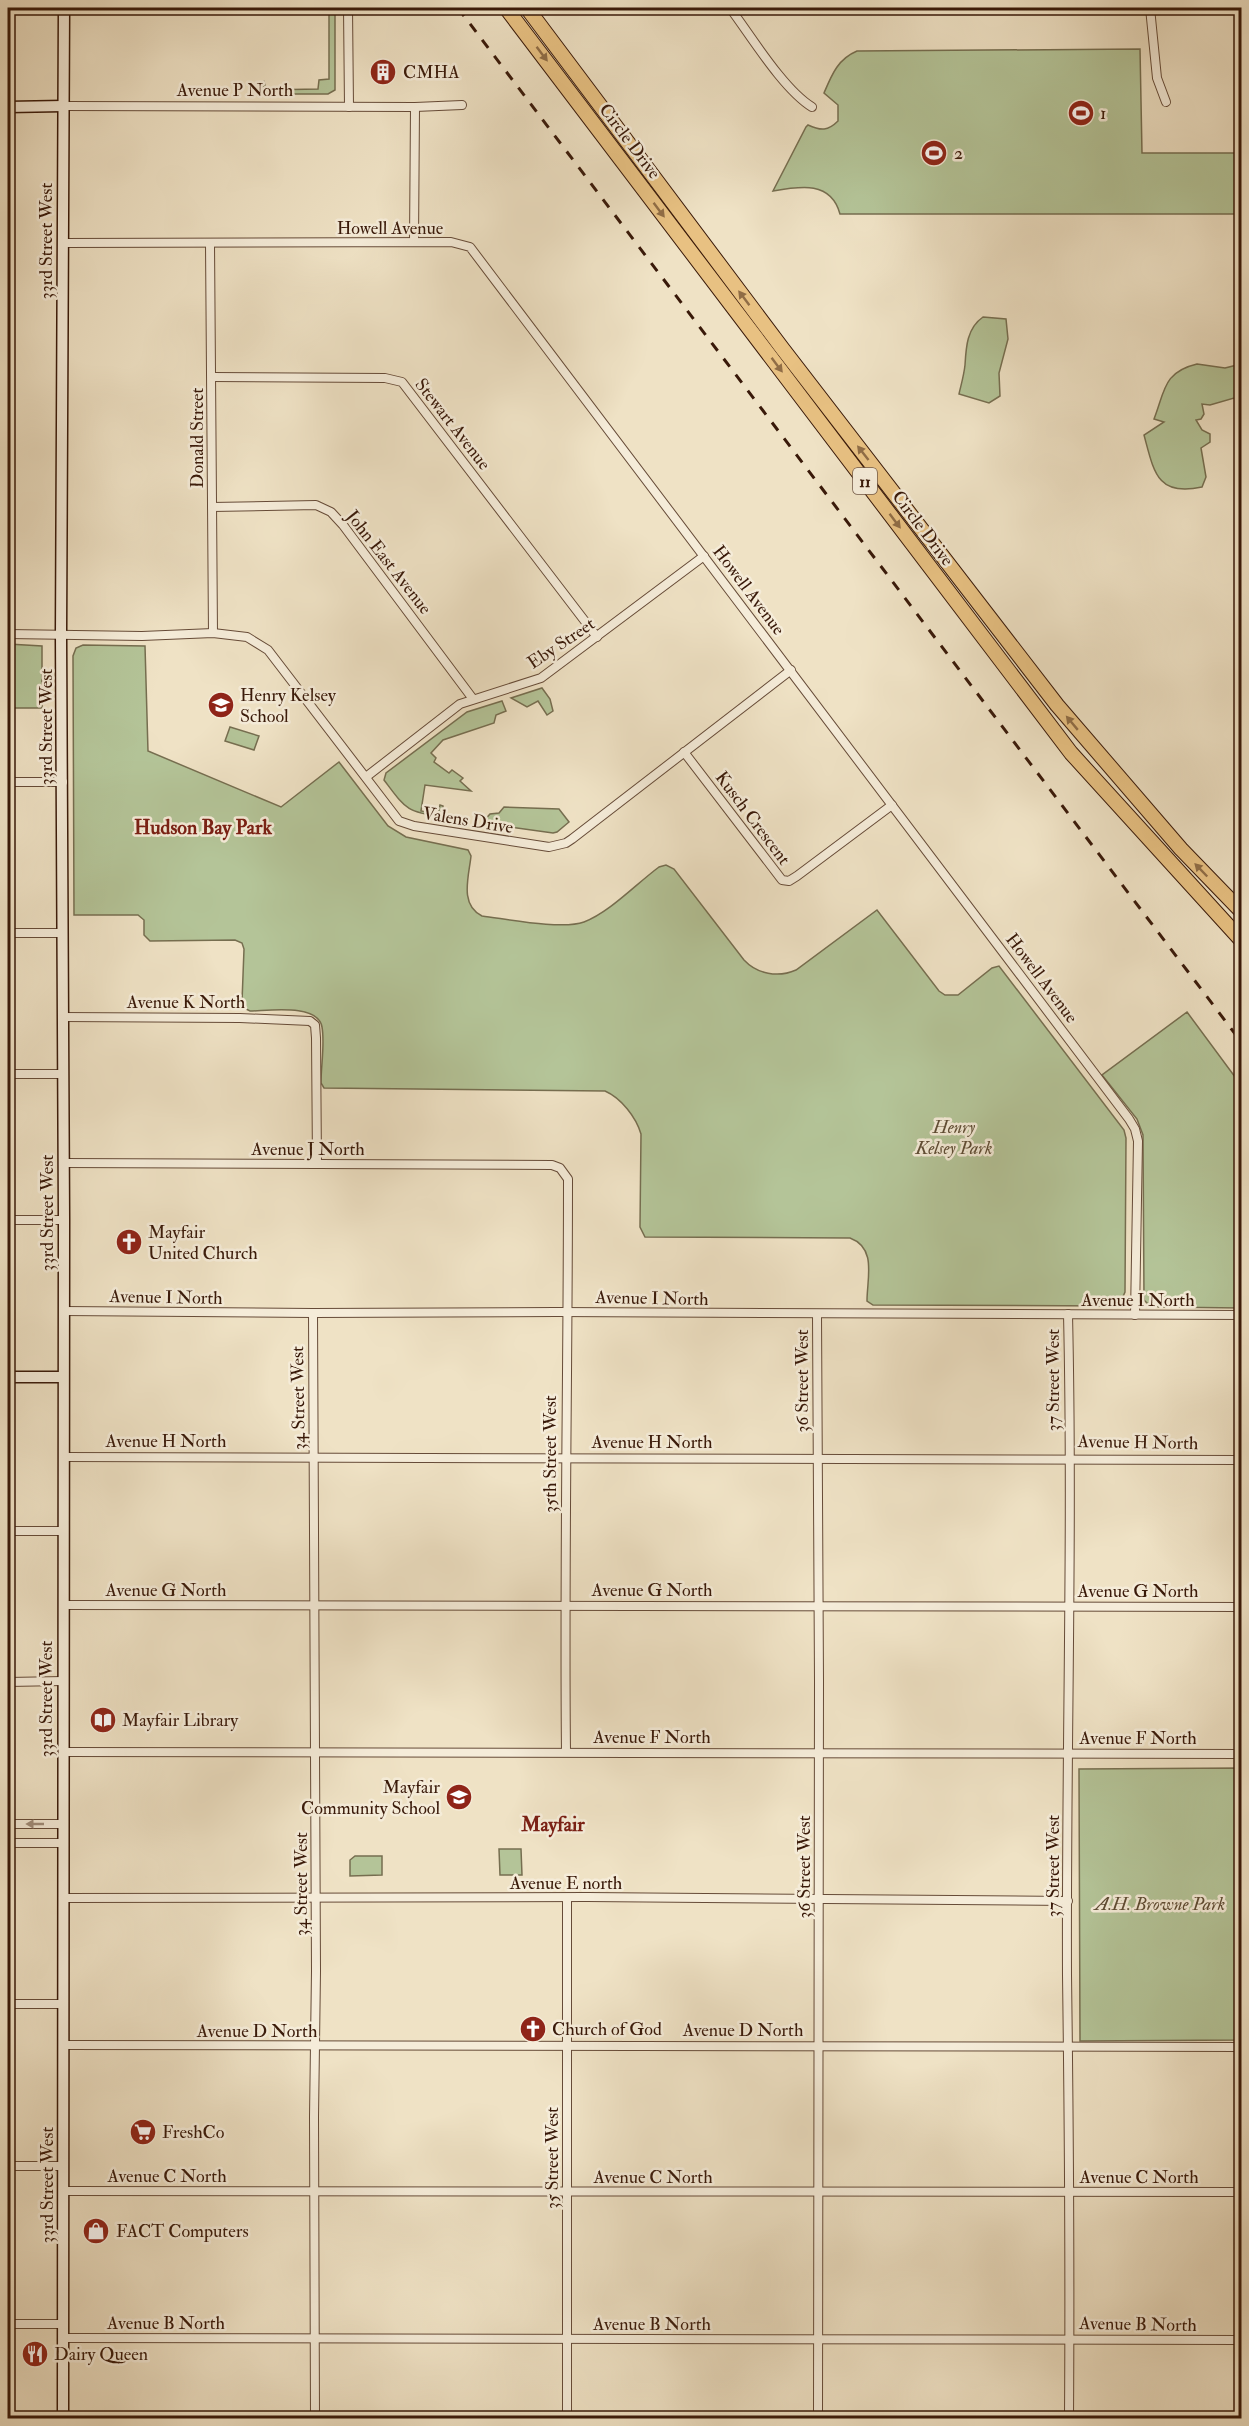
<svg xmlns="http://www.w3.org/2000/svg" width="1249" height="2426" viewBox="0 0 1249 2426" font-family="'IM FELL Double Pica',serif">
<style>
.green{fill:#b4c498;stroke:#766e50;stroke-width:1.5}
.lines{fill:none;stroke-linecap:round;stroke-linejoin:round}
.street-casing{stroke:#664b38;stroke-width:10}
.secondary-casing{stroke:#391909;stroke-width:13}
.highway-casing{stroke:#391909;stroke-width:16}
.street{stroke:#f5ecd9;stroke-width:8}
.secondary{stroke:#f5ecd9;stroke-width:10}
.highway{stroke:#e8c182;stroke-width:14}
.rail{stroke:#391909;stroke-width:3;stroke-dasharray:10 10;stroke-linecap:butt}
.oneway{fill:#906d46}
.oneway2{fill:#a08d7b}
.labels{text-anchor:middle;stroke-width:5;stroke-linejoin:round;paint-order:stroke}
.shield{fill:#f5ecd9;stroke:#715847;stroke-width:1.5}
.shield-label{font-size:16px;font-weight:bold;fill:#391909}
.poi-label{font-size:18px;fill:#391909;stroke:#f5ecd9;text-anchor:start}
.street-label{font-size:18px;fill:#391909;stroke:#f5ecd9}
.park-label{font-size:18px;font-style:italic;fill:#5e4c34;stroke:#f5ecd9}
.neighbourhood-label{font-size:20px;font-weight:bold;fill:#7a1f14;stroke:#f5ecd9}
</style>
<rect width="100%" height="100%" fill="#efe2c5"/>
<filter id="stains"><feTurbulence type="fractalNoise" baseFrequency=".00333" numOctaves="4"/><feColorMatrix values="0 0 0 0 .2 0 0 0 0 .09 0 0 0 0 .02 0 0 0 .5 -.17"/></filter>
<radialGradient id="worn" r=".72"><stop offset=".6" stop-color="#630" stop-opacity="0"/><stop offset="1" stop-color="#630" stop-opacity=".3"/></radialGradient>
<g class="green">
<polygon points="329,8 335,8 335,90 328,94 264,94 262,92 264,81 266,90 318,89 319,80 329,79"/>
<path d="M 1140,49 L 1142,153 L 1241,153 L 1241,214 L 840,214 C 831,181 801,186 773,191 L 806,127 L 808,125 C 821,131 828,131 838,121 L 838,105 L 824,93 C 832,74 838,59 857,51 Z"/>
<path d="M 983,317 L 1006,319 L 1008,339 L 999,373 L 1000,396 L 989,403 L 959,394 C 961,385 964,375 965,365 C 966,347 967,328 983,317 Z"/>
<path d="M 1197,364 L 1225,368 L 1241,364 L 1241,403 L 1234,398 L 1210,405 L 1202,404 L 1204,414 L 1201,419 L 1196,420 L 1202,430 L 1210,434 L 1210,442 L 1201,448 L 1206,477 L 1202,487 C 1157,497 1154,472 1144,435 L 1164,422 L 1154,419 C 1165,391 1163,372 1197,364 Z"/>
<polygon points="8,644 42,646 42,708 8,708"/>
<path d="M 83,645 L 145,646 L 148,751 L 281,807 L 339,762 L 388,826 L 406,837 L 468,850 L 471,856 C 469,876 459,905 482,916 C 507,919 562,930 584,922 C 610,912 636,884 659,867 L 666,865 L 674,869 L 744,960 C 757,974 778,978 796,970 L 877,910 L 939,991 L 945,995 L 958,995 L 992,968 L 999,966 L 1124,1130 L 1126,1138 L 1125,1292 L 1121,1301 L 1114,1306 L 873,1305 L 867,1301 C 867,1278 877,1248 850,1238 L 645,1237 L 640,1227 L 641,1134 C 636,1117 621,1098 605,1091 L 324,1088 L 321,1083 C 321,1065 325,1044 322,1027 C 318,1003 267,1011 250,1011 L 244,1008 L 242,1002 L 244,949 L 242,943 L 235,940 L 150,941 L 144,935 L 144,920 L 138,915 L 74,915 L 73,656 L 76,648 Z"/>
<polygon points="542,688 550,699 553,711 547,715 538,701 527,707 511,698"/>
<path d="M 502,701 L 506,711 L 496,715 L 494,723 L 443,740 L 431,753 L 436,758 L 434,762 L 449,773 L 452,770 L 463,778 L 460,781 L 471,791 L 425,785 L 421,811 L 438,814 L 440,805 L 443,806 L 442,817 C 406,812 406,809 384,780 L 386,773 L 467,712 Z"/>
<polygon points="230,727 259,736 254,750 225,741"/>
<polygon points="504,807 559,809 569,822 557,832 553,833 482,823 490,814 499,813"/>
<polygon points="1187,1012 1241,1085 1241,1308 1159,1307 1148,1304 1144,1300 1143,1135 1137,1119 1102,1075"/>
<polygon points="1241,1768 1241,2040 1080,2041 1079,1769"/>
<polygon points="499,1849 521,1849 522,1875 500,1875"/>
<polygon points="355,1856 382,1856 382,1875 350,1876 350,1860"/>
</g>
<g class="lines">
<defs>
<g id="street">
<polyline points="348,8 349,107"/>
<path d="M 730,8 C 751,36 783,89 812,107"/>
<polyline points="1150,8 1157,78 1166,102"/>
<polyline points="63,106 415,107 462,105"/>
<polyline points="414,242 415,107"/>
<polyline points="63,243 451,242 470,247 1129,1119 1135,1129 1138,1141 1135,1315"/>
<polyline points="210,243 213,633"/>
<polyline points="212,377 385,378 402,382 597,637"/>
<polyline points="212,507 316,505 331,512 343,525 473,699"/>
<polyline points="8,634 142,636 213,633 247,637 268,650 399,821 414,826 549,847 566,843 572,839 791,670"/>
<polyline points="684,752 782,880 789,881 797,876 892,805"/>
<polyline points="366,777 460,704 541,678 704,556"/>
<polyline points="8,782 63,782"/>
<polyline points="8,933 62,933"/>
<polyline points="62,1017 240,1018 310,1021 315,1025 316,1038 317,1164"/>
<polyline points="8,1074 63,1074"/>
<path d="M 64,1163 L 552,1165 L 560,1168 L 568,1179 C 568,1370 564,1561 566,1752"/>
<polyline points="8,1220 64,1220"/>
<polyline points="63,1311 313,1313 556,1312 1242,1315"/>
<polyline points="313,1313 316,1971 314,2117 315,2418"/>
<path d="M 1068,1314 C 1073,1534 1066,1754 1067,1975 C 1069,2123 1070,2270 1069,2418"/>
<polyline points="817,1315 819,1680 818,2418"/>
<polyline points="63,1457 1242,1460"/>
<polyline points="8,1531 62,1531"/>
<polyline points="63,1605 1242,1607"/>
<polyline points="8,1682 63,1681"/>
<polyline points="63,1752 1242,1754"/>
<polyline points="8,1824 63,1824"/>
<polyline points="8,1843 63,1843"/>
<polyline points="63,1898 587,1897 1068,1901"/>
<polyline points="567,1898 567,2418"/>
<polyline points="8,2004 64,2004"/>
<polyline points="64,2045 1242,2047"/>
<polyline points="8,2166 64,2166"/>
<polyline points="64,2191 1242,2192"/>
<polyline points="8,2324 63,2324"/>
<polyline points="63,2338 1242,2340"/>
</g>
<g id="secondary">
<polyline points="8,107 63,106"/>
<polyline points="8,1377 63,1377"/>
<polyline points="63,2418 64,1220 61,635 64,8"/>
</g>
<g id="highway">
<polyline points="506,8 1071,753 1242,941"/>
<polyline points="527,8 782,348 1057,705 1181,849 1242,912"/>
</g>
</defs>
<use href="#street" class="street-casing"/>
<use href="#secondary" class="secondary-casing"/>
<use href="#highway" class="highway-casing"/>
<use href="#street" class="street"/>
<use href="#secondary" class="secondary"/>
<use href="#highway" class="highway"/>
<polyline class="rail" points="458,8 1242,1043"/>
</g>
<defs><path id="oneway-solid" d="M-6-.8H1V-3.2L6.5 0L1 3.2V.8H-6Z" transform="scale(1.5)"/></defs>
<g class="oneway">
<use href="#oneway-solid" transform="translate(542 54) rotate(53)"/>
<use href="#oneway-solid" transform="translate(659 210) rotate(53)"/>
<use href="#oneway-solid" transform="translate(744 298) rotate(-127)"/>
<use href="#oneway-solid" transform="translate(777 365) rotate(53)"/>
<use href="#oneway-solid" transform="translate(863 453) rotate(-128)"/>
<use href="#oneway-solid" transform="translate(895 521) rotate(53)"/>
<use href="#oneway-solid" transform="translate(1072 723) rotate(-130)"/>
<use href="#oneway-solid" transform="translate(1201 870) rotate(-134)"/>
</g>
<use class="oneway2" href="#oneway-solid" transform="translate(35 1824) rotate(180)"/>
<defs>
<symbol id="building-disc" viewBox="-11 -11 22 22"><circle r="9.5" fill="#8f2418" stroke="#f5ecd9"/><path d="M-4-6H4V6H1V3H-1V6H-4ZM-2.5-4.3h1.7v1.8h-1.7ZM.8-4.3h1.7v1.8H.8ZM-2.5-1h1.7V.8h-1.7ZM.8-1h1.7V.8H.8Z" fill="#fff"/></symbol>
<symbol id="stadium-disc" viewBox="-11 -11 22 22"><circle r="9.5" fill="#8f2418" stroke="#f5ecd9"/><path d="M0-5a6.5 5 0 1 0 0 10a6.5 5 0 1 0 0-10ZM-3.5-1.8h7v3.6h-7Z" fill="#fff"/></symbol>
<symbol id="school-disc" viewBox="-11 -11 22 22"><circle r="9.5" fill="#8f2418" stroke="#f5ecd9"/><path d="M0-5L7-2L0 1L-7-2ZM-4 1L0 2.5L4 1V4Q0 6-4 4Z" fill="#fff"/></symbol>
<symbol id="church-disc" viewBox="-11 -11 22 22"><circle r="9.5" fill="#8f2418" stroke="#f5ecd9"/><path d="M-1.2-6h2.4v3.5h3.3v2.4h-3.3V6h-2.4V-.1h-3.3v-2.4h3.3Z" fill="#fff"/></symbol>
<symbol id="library-disc" viewBox="-11 -11 22 22"><circle r="9.5" fill="#8f2418" stroke="#f5ecd9"/><path d="M-6-4Q-3-5.5-.7-3.5V5Q-3 3-6 4ZM6-4Q3-5.5 .7-3.5V5Q3 3 6 4Z" fill="#fff"/></symbol>
<symbol id="supermarket-disc" viewBox="-11 -11 22 22"><circle r="9.5" fill="#8f2418" stroke="#f5ecd9"/><path d="M-6-5.5h2.5l.6 2H6L4.5 2H-2.5L-4.4-4H-6ZM-1.5 3.2a1.3 1.3 0 1 0 .1 0ZM3 3.2a1.3 1.3 0 1 0 .1 0Z" fill="#fff"/></symbol>
<symbol id="shop-disc" viewBox="-11 -11 22 22"><circle r="9.5" fill="#8f2418" stroke="#f5ecd9"/><path d="M-5-2.5h2.3a2.7 3.5 0 0 1 5.4 0H5L5.5 6h-11ZM-1.5-2.5h3a1.5 2.3 0 0 0-3 0Z" fill="#fff"/></symbol>
<symbol id="restaurant-disc" viewBox="-11 -11 22 22"><circle r="9.5" fill="#8f2418" stroke="#f5ecd9"/><path d="M-5-6h1v4h1v-4h1v4h1v-4h1v5L-1.5 .5V6h-2V.5L-5-1ZM5-6V6H3V1.5H1.5Q1.5-4 5-6Z" fill="#fff"/></symbol>
</defs>
<g fill-rule="evenodd">
<use href="#building-disc" x="368" y="57" width="30" height="30"/>
<use href="#stadium-disc" x="1066" y="98" width="30" height="30"/>
<use href="#stadium-disc" x="919" y="138" width="30" height="30"/>
<use href="#school-disc" x="206" y="690" width="30" height="30"/>
<use href="#church-disc" x="114" y="1227" width="30" height="30"/>
<use href="#library-disc" x="88" y="1705" width="30" height="30"/>
<use href="#school-disc" x="444" y="1782" width="30" height="30"/>
<use href="#church-disc" x="518" y="2014" width="30" height="30"/>
<use href="#supermarket-disc" x="128" y="2117" width="30" height="30"/>
<use href="#shop-disc" x="81" y="2216" width="30" height="30"/>
<use href="#restaurant-disc" x="20" y="2339" width="30" height="30"/>
</g>
<g class="labels">
<rect class="shield" x="853" y="468" width="24" height="26" rx="4.5"/>
<g class="shield-label">
<text x="865" y="487">11</text>
</g>
<g class="poi-label">
<text x="403" y="78">CMHA</text>
<text x="1100" y="119">1</text>
<text x="954" y="159">2</text>
<text x="240" y="701">Henry Kelsey<tspan x="240" dy="21">School</tspan></text>
<text x="148" y="1238">Mayfair<tspan x="148" dy="21">United Church</tspan></text>
<text x="122" y="1726">Mayfair Library</text>
<text x="440" y="1793" text-anchor="end">Mayfair<tspan x="440" dy="21">Community School</tspan></text>
<text x="552" y="2035">Church of God</text>
<text x="162" y="2138">FreshCo</text>
<text x="116" y="2237">FACT Computers</text>
<text x="54" y="2360">Dairy Queen</text>
</g>
<g class="street-label">
<text x="235" y="96">Avenue P North</text>
<text transform="translate(630 141) rotate(53)" y="6">Circle Drive</text>
<text x="390" y="234">Howell Avenue</text>
<text transform="translate(46 241) rotate(-90)" y="6">33rd Street West</text>
<text transform="translate(453 424) rotate(52)" y="6">Stewart Avenue</text>
<text transform="translate(197 438) rotate(-90)" y="6">Donald Street</text>
<text transform="translate(923 528) rotate(53)" y="6">Circle Drive</text>
<text transform="translate(389 562) rotate(52)" y="6">John East Avenue</text>
<text transform="translate(749 590) rotate(53)" y="6">Howell Avenue</text>
<text transform="translate(561 643) rotate(-34)" y="6">Eby Street</text>
<text transform="translate(46 727) rotate(-90)" y="6">33rd Street West</text>
<text transform="translate(753 818) rotate(53)" y="6">Kusch Crescent</text>
<text transform="translate(468 820) rotate(9)" y="6">Valens Drive</text>
<text transform="translate(1042 978) rotate(53)" y="6">Howell Avenue</text>
<text x="186" y="1008">Avenue K North</text>
<text x="308" y="1155">Avenue J North</text>
<text transform="translate(47 1213) rotate(-90)" y="6">33rd Street West</text>
<text transform="translate(166 1297) rotate(1)" y="6">Avenue I North</text>
<text transform="translate(652 1298) rotate(1)" y="6">Avenue I North</text>
<text x="1138" y="1306">Avenue I North</text>
<text transform="translate(1053 1380) rotate(-90)" y="6">37 Street West</text>
<text transform="translate(802 1381) rotate(-90)" y="6">36 Street West</text>
<text transform="translate(298 1398) rotate(-91)" y="6">34 Street West</text>
<text x="166" y="1447">Avenue H North</text>
<text x="652" y="1448">Avenue H North</text>
<text transform="translate(1138 1442) rotate(1)" y="6">Avenue H North</text>
<text transform="translate(550 1454) rotate(-90)" y="6">35th Street West</text>
<text x="166" y="1596">Avenue G North</text>
<text x="652" y="1596">Avenue G North</text>
<text x="1138" y="1597">Avenue G North</text>
<text transform="translate(46 1699) rotate(-90)" y="6">33rd Street West</text>
<text x="652" y="1743">Avenue F North</text>
<text x="1138" y="1744">Avenue F North</text>
<text transform="translate(1053 1866) rotate(-90)" y="6">37 Street West</text>
<text transform="translate(804 1867) rotate(-90)" y="6">36 Street West</text>
<text x="566" y="1889">Avenue E north</text>
<text transform="translate(301 1884) rotate(-90)" y="6">34 Street West</text>
<text x="743" y="2036">Avenue D North</text>
<text x="257" y="2037">Avenue D North</text>
<text transform="translate(552 2158) rotate(-90)" y="6">35 Street West</text>
<text x="167" y="2182">Avenue C North</text>
<text x="653" y="2183">Avenue C North</text>
<text x="1139" y="2183">Avenue C North</text>
<text transform="translate(47 2185) rotate(-90)" y="6">33rd Street West</text>
<text x="166" y="2329">Avenue B North</text>
<text x="652" y="2330">Avenue B North</text>
<text transform="translate(1138 2324) rotate(1)" y="6">Avenue B North</text>
</g>
<g class="park-label">
<text x="954" y="1133">Henry<tspan x="954" dy="21">Kelsey Park</tspan></text>
<text x="1160" y="1910">A.H. Browne Park</text>
</g>
<g class="neighbourhood-label">
<text x="203" y="834">Hudson Bay Park</text>
<text x="553" y="1831">Mayfair</text>
</g>
</g>
<rect width="1249" height="2426" fill="none" stroke="#efe2c5" stroke-width="30"/>
<rect x="9" y="9" width="1231" height="2408" fill="none" stroke="#391909" stroke-width="3"/>
<rect x="15" y="15" width="1219" height="2396" fill="none" stroke="#391909" stroke-width="1.5"/>
<rect width="100%" height="100%" filter="url(#stains)"/>
<rect width="100%" height="100%" fill="url(#worn)"/>
</svg>
